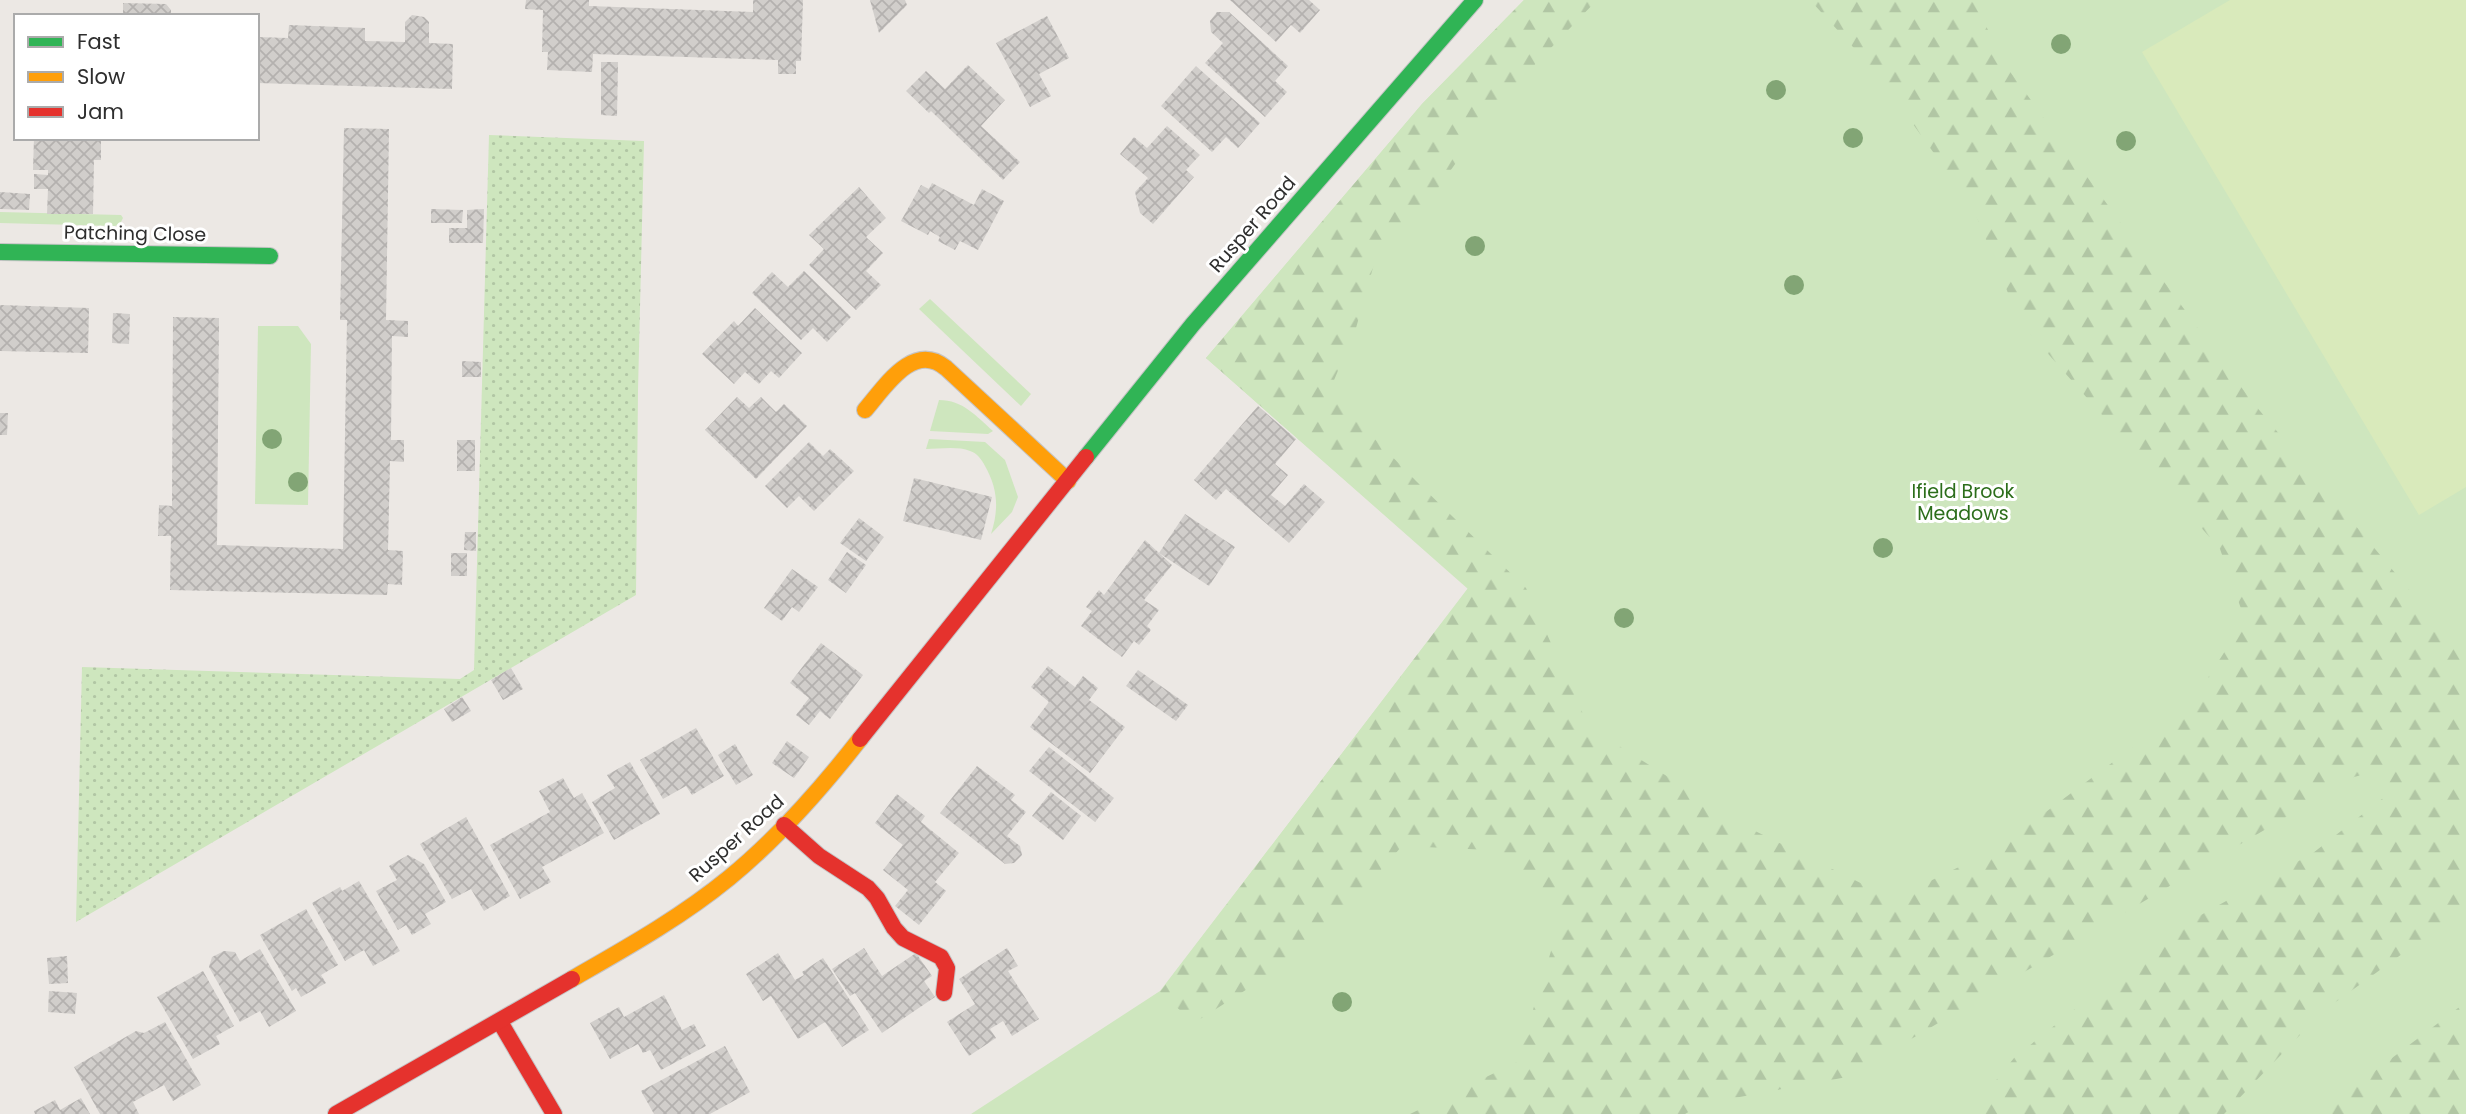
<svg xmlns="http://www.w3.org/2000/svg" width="2466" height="1114" viewBox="0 0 2466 1114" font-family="Poppins,sans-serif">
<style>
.grass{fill:#cee6be}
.forest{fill:url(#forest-firs)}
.garden{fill:url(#garden-dots)}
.pitch{fill:#d9eabb}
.building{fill:url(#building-cross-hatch)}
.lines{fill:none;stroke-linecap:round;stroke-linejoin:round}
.fast-casing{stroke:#c5c4c5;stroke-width:18}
.slow-casing{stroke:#c5c4c5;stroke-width:18}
.jam-casing{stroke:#c5c4c5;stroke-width:18}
.fast{stroke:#30b455;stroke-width:16}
.slow{stroke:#ff9f0a;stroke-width:16}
.jam{stroke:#e5322d;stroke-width:16}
.tree{fill:#82a575}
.labels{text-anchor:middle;stroke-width:6;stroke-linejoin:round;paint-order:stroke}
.street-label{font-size:19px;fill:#2e2e2e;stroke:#fff}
.park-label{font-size:19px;fill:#2c6e1b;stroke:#fff}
</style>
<defs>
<pattern id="forest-firs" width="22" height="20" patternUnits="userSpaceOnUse" patternTransform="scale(1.75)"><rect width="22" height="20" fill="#cee6be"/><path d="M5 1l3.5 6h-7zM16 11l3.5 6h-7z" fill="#b1c6a4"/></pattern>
<pattern id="garden-dots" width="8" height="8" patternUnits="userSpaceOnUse" patternTransform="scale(1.75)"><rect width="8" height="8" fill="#cee6be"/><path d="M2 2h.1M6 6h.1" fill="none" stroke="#b1c6a4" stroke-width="1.8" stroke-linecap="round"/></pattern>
<pattern id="building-cross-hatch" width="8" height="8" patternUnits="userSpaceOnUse" patternTransform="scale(1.75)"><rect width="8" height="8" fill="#d1cecb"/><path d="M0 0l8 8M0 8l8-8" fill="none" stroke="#b4b1af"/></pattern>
</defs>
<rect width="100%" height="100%" fill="#ece8e4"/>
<g class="grass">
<polygon points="1524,0 2466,0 2466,1114 971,1114 1160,991 1468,589 1206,358 1422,104"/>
<polygon points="0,212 121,215 123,218 120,224 115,226 0,223"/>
<polygon points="930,299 1031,394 1021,406 919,309"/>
<polygon points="258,326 298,326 311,344 308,505 255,504"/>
<path d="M 939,400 C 963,400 976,416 993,431 L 988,434 L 930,431 Z"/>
<path d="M 929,439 L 985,442 L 1005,460 L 1018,497 L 1012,512 L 991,534 C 999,509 998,489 985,466 C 982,460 977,453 970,451 C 958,446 939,449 926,449 Z"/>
</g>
<g class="forest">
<polygon points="1524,0 1597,0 1498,103 1434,194 1376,257 1356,328 1329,392 1416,481 1526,588 1589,727 1749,828 1893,899 1996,849 2191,704 2245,620 2220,549 2020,322 1972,206 1874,70 1810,0 1972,0 2011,73 2250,399 2466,658 2466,933 2442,925 2322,1012 2224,1114 1969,1114 2014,1058 2172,931 2313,853 2387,795 2384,769 2354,777 1847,1077 1702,1104 1685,1114 1410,1114 1517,1062 1563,912 1557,900 1490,850 1402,846 1313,947 1194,1023 1160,992 1468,588 1206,358 1422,104"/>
<polygon points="2466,1002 2466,1114 2318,1114"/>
</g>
<polygon class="garden" points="489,135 644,141 638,391 636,595 76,922 82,667 460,679 474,670"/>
<polygon class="pitch" points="2230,0 2466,0 2466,487 2419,515 2142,52"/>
<g class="building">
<polygon points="526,0 589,0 589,6 753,12 753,0 803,0 801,61 796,61 796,74 778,74 778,60 593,54 592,72 547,70 548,52 542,52 543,10 525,9"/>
<polygon points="870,0 905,0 907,5 879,33"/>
<polygon points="1230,0 1309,0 1320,10 1300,33 1291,25 1276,42"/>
<polygon points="123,3 166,4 171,10 171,16 123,16"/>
<polygon points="1217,12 1229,12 1288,66 1275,81 1287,92 1265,117 1205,63 1223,43 1211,32 1210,21"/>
<polygon points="412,15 424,17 429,22 429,43 453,44 452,89 257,83 257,37 288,38 289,25 365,28 365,41 405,42 405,22"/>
<polygon points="1047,16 1069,58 1039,74 1051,96 1030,107 996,43"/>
<polygon points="601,62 618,62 617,116 601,115"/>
<polygon points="968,65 1005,100 981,126 1020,162 1003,180 931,111 929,113 906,91 926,71 945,89"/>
<polygon points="1196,66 1260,123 1238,148 1226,137 1212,152 1161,106"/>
<polygon points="1167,126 1200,155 1186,170 1194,177 1153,224 1140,213 1135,192 1148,178 1120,154 1134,137 1147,148"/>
<polygon points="344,128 389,129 386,320 408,321 408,337 392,336 391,440 404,440 404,462 390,461 388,550 403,551 402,585 388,584 387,595 170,590 171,536 158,536 159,505 172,506 173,317 219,318 217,545 343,549 347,320 340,320"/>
<polygon points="34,138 101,138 101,160 94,160 93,214 47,214 48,189 34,189 34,174 48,175 48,170 33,170"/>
<polygon points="932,183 974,205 982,189 1004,201 978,250 960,241 955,250 938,241 940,237 930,231 928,235 901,221 921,185 929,189"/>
<polygon points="859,187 886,218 866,237 883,253 866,271 881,285 856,310 809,265 824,249 809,235"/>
<polygon points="0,192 30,194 29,210 0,209"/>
<polygon points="431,209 463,210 462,223 431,223"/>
<polygon points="484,209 483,243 449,243 449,228 467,228 467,210"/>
<polygon points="804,271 851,317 827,342 813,328 801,340 752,293 772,272 788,287"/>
<polygon points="0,305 89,308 88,353 0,351"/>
<polygon points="755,308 802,353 779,378 771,371 759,384 745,372 734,384 702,354 734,321 738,326"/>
<polygon points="113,313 130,314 129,344 112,343"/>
<polygon points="462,361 481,362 481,377 462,377"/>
<polygon points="737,397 749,408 761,397 776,412 784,404 807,426 756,479 705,430"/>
<polygon points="1258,406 1296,439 1275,464 1288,475 1271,495 1285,506 1304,484 1325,502 1289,543 1226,489 1216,500 1194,480"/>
<polygon points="0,413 8,413 7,435 0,435"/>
<rect x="457" y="440" width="18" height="31"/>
<polygon points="809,442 823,456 830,449 854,471 814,511 799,496 787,508 765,486"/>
<polygon points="914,478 992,497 981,540 903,521"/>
<polygon points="1185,514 1235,547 1209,586 1159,553"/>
<polygon points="859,518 884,537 866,561 840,543"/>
<polygon points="465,532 476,532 476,551 464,550"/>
<polygon points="1145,540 1172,565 1144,600 1159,610 1147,626 1151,630 1139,645 1134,641 1122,657 1081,626 1092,611 1086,607 1099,590 1104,595"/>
<polygon points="847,552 866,565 846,593 828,580"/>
<rect x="451" y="553" width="16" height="23"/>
<polygon points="792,569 818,587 799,612 792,607 782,621 764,608"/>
<polygon points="821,643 863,675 830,719 820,711 809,725 796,715 809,698 790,683"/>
<polygon points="1048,666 1075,687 1083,676 1098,688 1089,700 1125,727 1090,773 1030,727 1049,702 1031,687"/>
<polygon points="511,668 523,689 503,700 491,680"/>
<polygon points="1138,670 1188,705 1176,721 1126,686"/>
<polygon points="462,697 471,711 452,722 444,709"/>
<polygon points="696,728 724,776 692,795 686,786 663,799 640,760"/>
<polygon points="787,741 809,757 794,778 772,763"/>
<polygon points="735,744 753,775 736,785 718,755"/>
<polygon points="1049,747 1114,798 1095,822 1029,771"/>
<polygon points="630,762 660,814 614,840 592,802 615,788 607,775"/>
<polygon points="977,766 1015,795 1011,800 1026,812 1007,836 1020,846 1022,855 1014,863 1005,864 940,813"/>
<polygon points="563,778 574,798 582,793 604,833 542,867 551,882 520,899 490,845 550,812 539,791"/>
<polygon points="1051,792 1081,816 1063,840 1032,816"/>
<polygon points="897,794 925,816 921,822 959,853 935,882 946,891 919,925 895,906 908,890 883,870 903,845 875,823"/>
<polygon points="466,817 510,896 484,911 471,889 452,899 420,844"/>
<polygon points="408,855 424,864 446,902 425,914 431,924 412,935 406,925 398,930 376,891 397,880 389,866"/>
<polygon points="359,881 400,951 373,966 364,950 345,961 312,903 340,887 342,891"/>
<polygon points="306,909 338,965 321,975 326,983 301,997 296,988 292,991 260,935"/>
<polygon points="864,948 882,976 916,953 932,976 924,981 935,997 882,1033 855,993 850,996 832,969"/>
<polygon points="1007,948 1018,966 1008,971 1039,1019 1012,1036 1003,1021 990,1029 996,1038 969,1056 947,1022 975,1004 959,979"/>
<polygon points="260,949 296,1011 269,1027 260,1011 240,1022 209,967 212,957 224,951 235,952 240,961"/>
<polygon points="778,953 795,980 804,975 802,972 823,958 869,1030 842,1047 825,1022 798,1039 771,996 763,1001 746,974"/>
<polygon points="67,956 68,983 49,984 47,958"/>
<polygon points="203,971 234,1026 216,1036 220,1044 193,1059 157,997"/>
<polygon points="49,991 77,993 75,1014 48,1012"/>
<polygon points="664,995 682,1030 694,1024 706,1046 661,1070 650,1050 643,1053 638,1044 610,1059 590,1023 619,1007 624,1017"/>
<polygon points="165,1022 201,1085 173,1101 164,1085 133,1102 139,1114 100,1114 74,1067 136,1031 144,1033"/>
<polygon points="725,1046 750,1092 710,1114 654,1114 641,1091"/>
<polygon points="81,1098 90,1114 35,1114 34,1111 55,1100 60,1110"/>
</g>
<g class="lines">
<defs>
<g id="fast">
<polyline points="0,252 270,256"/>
<polyline points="1086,457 1193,324 1475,0"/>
</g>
<g id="slow">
<path d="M 865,410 C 885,387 913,341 946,368 L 1068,481"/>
<path d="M 572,979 C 626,948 680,918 729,878 C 778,838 821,789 860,739"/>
</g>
<g id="jam">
<polyline points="860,739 1086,457"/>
<polyline points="784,825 819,856 868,888 877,898 894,928 903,938 941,957 947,968 944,993"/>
<polyline points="500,1022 554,1114"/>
<polyline points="336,1114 572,979"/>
</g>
</defs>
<use href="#fast" class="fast-casing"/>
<use href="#slow" class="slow-casing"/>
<use href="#jam" class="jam-casing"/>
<use href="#fast" class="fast"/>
<use href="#slow" class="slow"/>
<use href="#jam" class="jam"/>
</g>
<g class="tree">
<circle cx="2061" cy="44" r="10"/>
<circle cx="1776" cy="90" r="10"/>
<circle cx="1853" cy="138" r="10"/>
<circle cx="2126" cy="141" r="10"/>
<circle cx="1475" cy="246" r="10"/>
<circle cx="1794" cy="285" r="10"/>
<circle cx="272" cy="439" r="10"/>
<circle cx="298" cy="482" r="10"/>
<circle cx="1883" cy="548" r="10"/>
<circle cx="1624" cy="618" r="10"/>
<circle cx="1342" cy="1002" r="10"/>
</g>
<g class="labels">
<g class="street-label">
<text transform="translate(1252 224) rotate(-49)" y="7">Rusper Road</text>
<text transform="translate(135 233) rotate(1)" y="7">Patching Close</text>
<text transform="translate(736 838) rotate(-42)" y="7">Rusper Road</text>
</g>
<g class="park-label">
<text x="1963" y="498">Ifield Brook<tspan x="1963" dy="22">Meadows</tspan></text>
</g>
</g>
<rect x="14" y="14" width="245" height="126" fill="#ffffff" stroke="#ababab" stroke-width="2"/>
<rect x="28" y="37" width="35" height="10" fill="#30b455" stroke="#ababab" stroke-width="2"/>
<text x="77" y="49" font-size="21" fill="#2e2e2e">Fast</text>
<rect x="28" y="72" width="35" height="10" fill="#ff9f0a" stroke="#ababab" stroke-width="2"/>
<text x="77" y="84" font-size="21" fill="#2e2e2e">Slow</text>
<rect x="28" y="107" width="35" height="10" fill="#e5322d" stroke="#ababab" stroke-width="2"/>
<text x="77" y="119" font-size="21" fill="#2e2e2e">Jam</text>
</svg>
